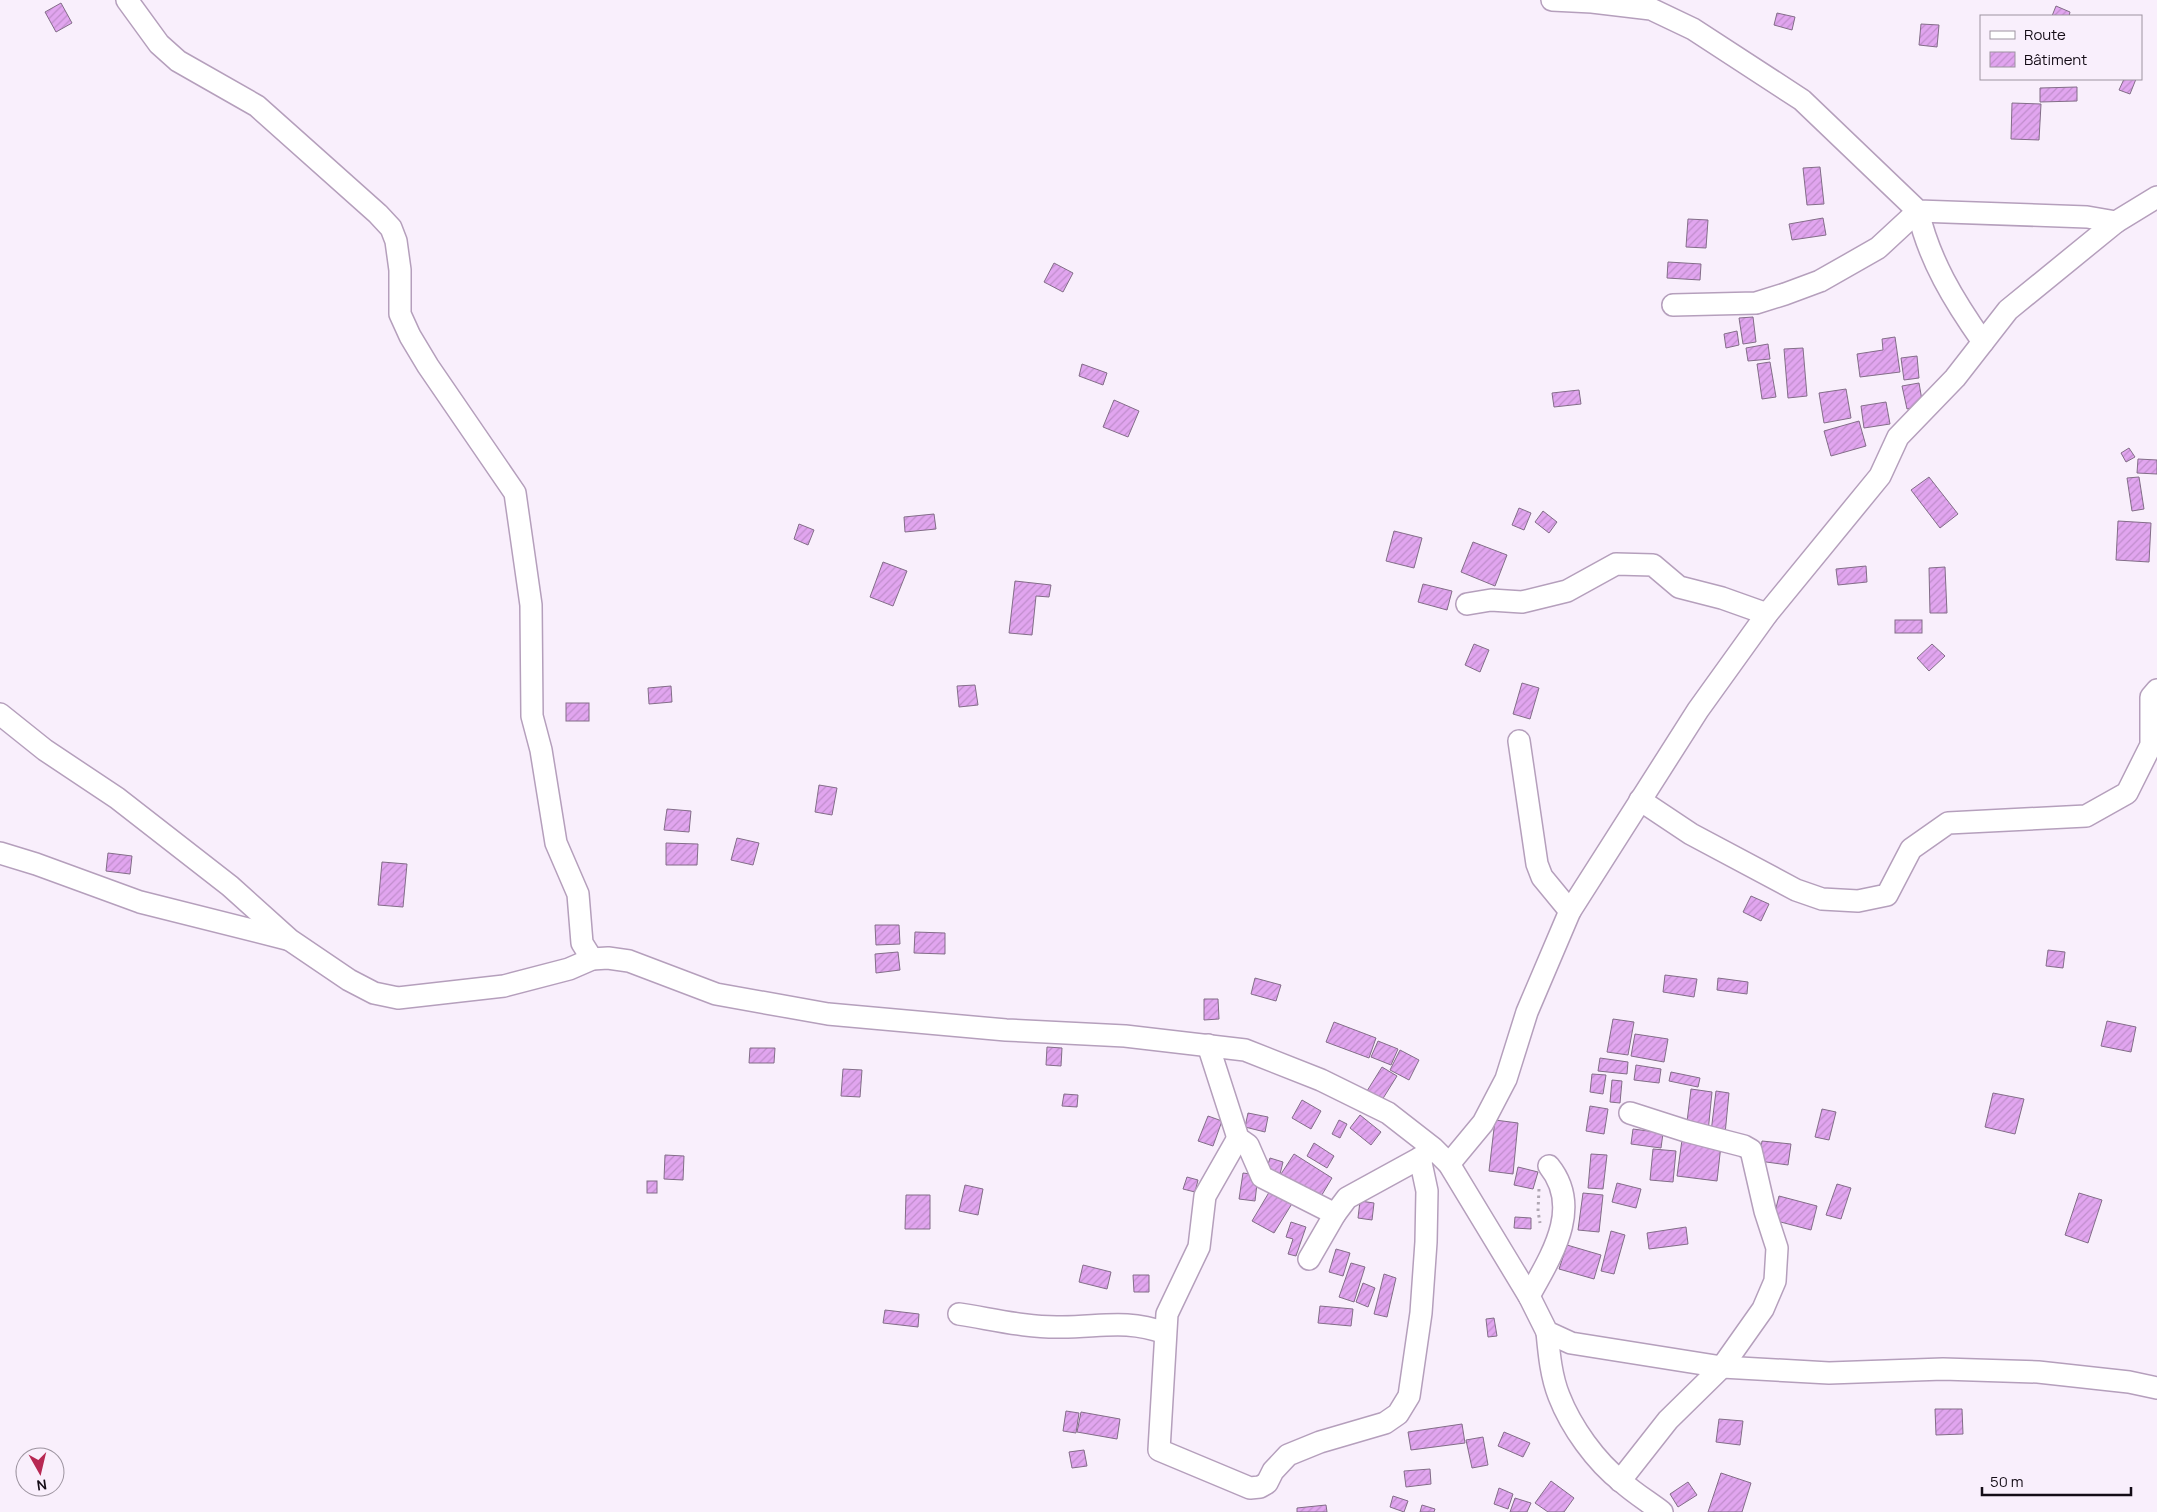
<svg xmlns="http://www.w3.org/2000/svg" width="2157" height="1512" viewBox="0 0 2157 1512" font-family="Manrope,sans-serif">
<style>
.building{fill:url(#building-hatch);stroke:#836d88}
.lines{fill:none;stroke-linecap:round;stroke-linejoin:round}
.street-casing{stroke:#b59fbc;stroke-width:24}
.path{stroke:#afa6b2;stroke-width:3;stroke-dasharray:2.5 4;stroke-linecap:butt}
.street{stroke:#fff;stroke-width:21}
</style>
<defs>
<pattern id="building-hatch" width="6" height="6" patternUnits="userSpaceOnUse" patternTransform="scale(1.25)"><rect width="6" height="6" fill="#e1a5ef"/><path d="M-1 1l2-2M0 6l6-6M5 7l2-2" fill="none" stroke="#c08dcc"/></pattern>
</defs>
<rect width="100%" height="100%" fill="#f9effc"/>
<g class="building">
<polygon points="61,3 72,23 56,32 45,12"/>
<polygon points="2056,6 2070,12 2069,16 2052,16"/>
<polygon points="1777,13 1795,17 1792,30 1774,25"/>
<polygon points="1921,24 1939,25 1937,47 1919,45"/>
<polygon points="2124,79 2136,79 2130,94 2119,90"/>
<polygon points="2077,87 2077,101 2040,102 2040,88"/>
<polygon points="2012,103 2041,104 2039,140 2011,139"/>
<polygon points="1820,167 1824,204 1807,205 1803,168"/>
<polygon points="1823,218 1826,235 1792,240 1789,224"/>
<polygon points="1688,219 1708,220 1706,248 1686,247"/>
<polygon points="1668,262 1701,264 1700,280 1667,278"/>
<polygon points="1054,263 1073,273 1063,292 1044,282"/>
<polygon points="1753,317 1756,342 1743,344 1739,318"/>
<polygon points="1737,331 1739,345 1726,348 1724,334"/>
<polygon points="1895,337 1900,372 1860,377 1857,354 1883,350 1882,339"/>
<polygon points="1768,344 1770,359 1748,361 1746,348"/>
<polygon points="1803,348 1807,396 1788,398 1784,349"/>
<polygon points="1917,356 1919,378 1904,380 1901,358"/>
<polygon points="1770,362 1776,397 1762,399 1757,364"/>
<polygon points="1082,364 1107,373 1103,385 1079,376"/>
<polygon points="1919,383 1923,406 1907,409 1902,386"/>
<polygon points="1846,389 1851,418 1824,423 1819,393"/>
<polygon points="1579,390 1581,404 1554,407 1552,393"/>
<polygon points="1114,400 1139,411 1128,437 1103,427"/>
<polygon points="1886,402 1890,424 1864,428 1861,406"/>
<polygon points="1859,421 1866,446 1831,456 1824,431"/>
<polygon points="2129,448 2135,457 2126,462 2121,453"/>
<polygon points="2138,459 2157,460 2157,474 2137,473"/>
<polygon points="1929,477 1958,514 1940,528 1911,490"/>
<polygon points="2139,477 2144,509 2132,511 2127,478"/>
<polygon points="1519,508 1531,513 1524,530 1512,525"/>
<polygon points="1543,511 1557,522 1549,533 1535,522"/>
<polygon points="934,514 936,529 905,532 904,517"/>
<polygon points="2118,521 2151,523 2149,562 2116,560"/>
<polygon points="799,524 814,530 808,545 794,539"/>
<polygon points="1394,531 1422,538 1414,568 1386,561"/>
<polygon points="1473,542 1507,555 1495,586 1461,572"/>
<polygon points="883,562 907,571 893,606 870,597"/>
<polygon points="1866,566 1867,582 1838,585 1836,569"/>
<polygon points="1945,567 1947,613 1930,613 1929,568"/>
<polygon points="1015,581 1051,585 1049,597 1036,596 1032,635 1009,633"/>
<polygon points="1423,584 1452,591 1447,610 1418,602"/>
<rect x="1895" y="620" width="27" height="13"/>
<polygon points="1474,644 1489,650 1480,672 1465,665"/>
<polygon points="1932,644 1945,656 1929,671 1917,658"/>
<polygon points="1522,683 1539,688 1530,719 1513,714"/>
<polygon points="975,685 978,705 959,707 957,686"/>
<polygon points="671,686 672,702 649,704 648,688"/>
<rect x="566" y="703" width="23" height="18"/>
<polygon points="819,785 837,788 832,815 815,812"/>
<polygon points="667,809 691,811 689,832 664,830"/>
<polygon points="737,838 759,843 753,865 731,860"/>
<polygon points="666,843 698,844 697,865 666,865"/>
<polygon points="108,853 132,856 130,874 106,871"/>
<polygon points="382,862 407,864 403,907 378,905"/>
<polygon points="1751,896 1769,904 1761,921 1743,912"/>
<polygon points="875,925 899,925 900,944 876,945"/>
<polygon points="915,932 945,933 945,954 914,953"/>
<polygon points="2048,950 2065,952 2063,968 2046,966"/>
<polygon points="898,952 900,970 876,973 875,954"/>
<polygon points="1665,975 1697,979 1694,997 1663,992"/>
<polygon points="1255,978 1281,985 1276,1001 1251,994"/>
<polygon points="1718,978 1748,982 1747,994 1717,990"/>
<polygon points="1204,999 1218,999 1219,1019 1204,1020"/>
<polygon points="1613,1019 1634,1022 1628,1055 1607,1052"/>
<polygon points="2107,1021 2136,1027 2131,1052 2101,1046"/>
<polygon points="1334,1022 1376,1038 1369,1058 1326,1042"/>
<polygon points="1635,1034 1668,1039 1664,1062 1631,1056"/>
<polygon points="1378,1041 1398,1049 1391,1065 1371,1057"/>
<polygon points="1047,1047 1062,1048 1061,1066 1046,1065"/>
<polygon points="750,1048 775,1048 774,1063 749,1063"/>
<polygon points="1400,1050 1419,1060 1409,1080 1390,1070"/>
<polygon points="1600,1058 1628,1062 1627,1074 1598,1071"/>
<polygon points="1636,1065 1661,1069 1659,1083 1634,1080"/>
<polygon points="1382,1067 1397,1076 1382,1100 1367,1091"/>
<polygon points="843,1069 862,1070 860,1097 841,1096"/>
<polygon points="1671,1072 1700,1078 1698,1087 1669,1081"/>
<polygon points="1592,1074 1606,1075 1603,1094 1590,1092"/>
<polygon points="1612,1080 1622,1081 1620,1103 1610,1102"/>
<polygon points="1691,1089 1712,1092 1708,1132 1686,1130"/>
<polygon points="1716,1091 1729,1093 1725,1134 1711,1132"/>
<polygon points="1993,1093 2024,1099 2015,1134 1985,1127"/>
<polygon points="1064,1094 1078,1095 1077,1107 1062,1106"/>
<polygon points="1302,1100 1321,1111 1311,1129 1292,1118"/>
<polygon points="1590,1106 1608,1109 1604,1134 1586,1131"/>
<polygon points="1822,1109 1836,1112 1829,1140 1815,1137"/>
<polygon points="1248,1113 1268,1117 1265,1132 1245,1127"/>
<polygon points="1360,1115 1381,1132 1371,1145 1350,1128"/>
<polygon points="1208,1116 1222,1121 1213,1146 1198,1141"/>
<polygon points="1339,1120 1347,1124 1340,1138 1332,1134"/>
<polygon points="1495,1120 1518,1123 1513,1174 1489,1171"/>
<polygon points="1633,1129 1663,1133 1661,1148 1631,1144"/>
<polygon points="1682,1140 1721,1145 1717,1181 1677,1176"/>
<polygon points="1762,1141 1791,1144 1788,1165 1759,1161"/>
<polygon points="1314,1143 1334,1156 1327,1168 1307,1156"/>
<polygon points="1653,1149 1676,1151 1673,1182 1650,1180"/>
<polygon points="1294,1154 1332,1178 1320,1198 1281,1174"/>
<polygon points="1591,1154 1607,1155 1603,1189 1588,1188"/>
<polygon points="665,1155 684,1156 683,1180 664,1179"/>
<polygon points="1270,1158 1283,1162 1279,1178 1265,1174"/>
<polygon points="1518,1167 1538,1172 1533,1189 1514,1185"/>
<polygon points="1243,1173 1258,1175 1255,1201 1239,1199"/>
<polygon points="1187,1177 1198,1180 1195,1192 1183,1189"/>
<rect x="647" y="1181" width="10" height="12"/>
<polygon points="1617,1183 1641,1189 1636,1208 1612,1202"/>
<polygon points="1837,1184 1851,1188 1841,1219 1826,1215"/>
<polygon points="965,1185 983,1189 978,1215 959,1211"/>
<polygon points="1271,1189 1293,1202 1274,1233 1252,1221"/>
<polygon points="1583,1193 1603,1195 1599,1232 1578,1230"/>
<polygon points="2079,1193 2102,1200 2088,1243 2065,1235"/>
<polygon points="906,1195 930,1195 930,1229 905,1229"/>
<polygon points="1779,1196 1817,1206 1811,1230 1773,1220"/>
<polygon points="1360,1201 1374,1203 1372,1220 1358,1218"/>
<polygon points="1515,1217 1531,1218 1531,1229 1514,1228"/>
<polygon points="1291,1222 1306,1227 1296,1256 1288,1254 1293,1239 1286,1237"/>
<polygon points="1686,1227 1688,1244 1649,1249 1647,1233"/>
<polygon points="1611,1231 1625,1235 1614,1274 1601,1271"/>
<polygon points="1567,1245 1601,1255 1594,1279 1559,1269"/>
<polygon points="1336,1249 1350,1253 1343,1276 1329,1272"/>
<polygon points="1351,1263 1365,1267 1354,1302 1339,1297"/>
<polygon points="1083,1265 1111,1272 1107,1289 1079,1282"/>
<polygon points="1384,1274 1396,1278 1387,1317 1374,1314"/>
<polygon points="1133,1275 1149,1275 1149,1292 1134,1292"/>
<polygon points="1363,1283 1375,1288 1368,1307 1356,1302"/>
<polygon points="1320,1306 1353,1309 1351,1326 1318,1323"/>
<polygon points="885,1310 919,1314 918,1327 883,1323"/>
<polygon points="1494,1318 1497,1336 1488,1337 1486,1319"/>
<polygon points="1935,1409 1962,1409 1963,1434 1936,1435"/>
<polygon points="1066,1411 1079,1413 1076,1433 1063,1431"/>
<polygon points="1081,1412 1120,1419 1117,1439 1077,1432"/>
<polygon points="1719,1419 1743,1421 1740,1445 1716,1442"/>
<polygon points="1462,1424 1465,1443 1411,1450 1408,1432"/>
<polygon points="1504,1432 1530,1443 1523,1457 1498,1446"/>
<polygon points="1483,1437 1488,1465 1472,1468 1466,1440"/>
<polygon points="1084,1450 1087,1466 1072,1468 1069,1452"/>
<polygon points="1430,1469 1431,1484 1406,1487 1404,1471"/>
<polygon points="1721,1473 1751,1483 1742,1512 1708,1512"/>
<polygon points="1551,1481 1574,1498 1564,1512 1548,1512 1535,1503"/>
<polygon points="1688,1482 1697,1495 1678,1507 1670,1494"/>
<polygon points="1499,1488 1513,1494 1508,1509 1494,1504"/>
<polygon points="1393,1496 1408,1501 1404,1512 1390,1507"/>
<polygon points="1515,1498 1531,1503 1527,1512 1510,1512"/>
<polygon points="1326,1505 1327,1512 1297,1512 1297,1508"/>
<polygon points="1422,1505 1435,1509 1434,1512 1420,1512"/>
</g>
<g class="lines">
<defs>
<g id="street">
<polyline points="127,0 159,44 178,61 257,106 378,214 391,228 396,241 400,270 400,314 410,336 428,366 515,493 531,605 532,716 541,750 556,843 578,894 582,943 592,959"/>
<polyline points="1552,0 1592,2 1651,9 1693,29 1802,100 1918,211 2087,217 2116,222 2157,197"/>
<path d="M 1918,211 C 1929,260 1954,301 1983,342"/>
<polyline points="1673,305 1756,303 1785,294 1820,281 1878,248 1918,211"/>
<polyline points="1467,604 1491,600 1522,602 1567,591 1616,564 1653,565 1679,587 1722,598 1767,614"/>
<polyline points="0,714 45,750 117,798 230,886 290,940 349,980 374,993 398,998 504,986 569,969 592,959 608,958 629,961 716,994 828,1014 1006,1030 1125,1036 1245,1050 1321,1080 1388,1113 1433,1148 1449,1164 1529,1296 1547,1332 1571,1343 1722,1367 1829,1373 1943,1369 2038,1372 2129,1382 2157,1388"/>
<polyline points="1519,741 1537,864 1542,877 1570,911"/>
<polyline points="1640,800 1691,834 1796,890 1822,899 1858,901 1887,895 1911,849 1948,823 2086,816 2127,793 2151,745 2151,697 2157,690"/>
<polyline points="0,853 36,864 140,902 287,939"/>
<polyline points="1208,1045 1238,1138 1248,1145 1262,1177 1335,1214 1347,1198 1420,1158 1430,1151"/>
<polyline points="1238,1138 1205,1196 1199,1247 1167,1314 1159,1450 1250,1488 1260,1487 1267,1483 1273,1471 1288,1455 1320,1442 1385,1423 1398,1414 1409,1396 1421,1313 1426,1242 1427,1191 1420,1158"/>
<polyline points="1449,1164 1483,1123 1506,1079 1527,1012 1570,911 1698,710 1767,614 1880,476 1898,437 1955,378 2008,310 2116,222"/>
<polyline points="1309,1259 1335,1214"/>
<path d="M 1529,1296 C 1551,1256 1583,1208 1549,1166"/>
<path d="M 959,1314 C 992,1319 1027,1328 1062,1327 C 1101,1327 1126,1319 1165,1333"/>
<path d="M 1547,1332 C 1549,1353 1551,1376 1559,1396 C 1571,1427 1596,1462 1622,1482 C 1634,1493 1649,1502 1662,1512"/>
<polyline points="1620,1481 1668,1420 1722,1367 1763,1309 1775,1281 1777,1248 1765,1211 1751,1150 1744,1146 1686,1131 1630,1113"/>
</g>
</defs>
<use href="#street" class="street-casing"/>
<polyline class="path" points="1539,1189 1538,1211 1540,1223"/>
<use href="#street" class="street"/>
</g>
<rect x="1980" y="15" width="162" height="65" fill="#f9effc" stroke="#9d94a0"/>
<rect x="1990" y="31" width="25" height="8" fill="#ffffff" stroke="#9d94a0"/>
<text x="2024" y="40" font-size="15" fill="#140c16">Route</text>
<rect x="1990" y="52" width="25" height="15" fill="url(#building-hatch)" stroke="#9d94a0"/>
<text x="2024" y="65" font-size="15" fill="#140c16">Bâtiment</text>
<g transform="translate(40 1472) rotate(172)"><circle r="24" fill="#f9effc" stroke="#9d94a0"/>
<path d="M0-4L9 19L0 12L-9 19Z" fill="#b72853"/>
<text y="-8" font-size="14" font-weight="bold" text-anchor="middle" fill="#140c16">N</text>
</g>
<path d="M1982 1487v8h149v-8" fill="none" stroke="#140c16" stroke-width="2.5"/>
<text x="1990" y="1487" font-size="15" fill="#140c16" stroke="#f9effc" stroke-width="4" paint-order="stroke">50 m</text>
</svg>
